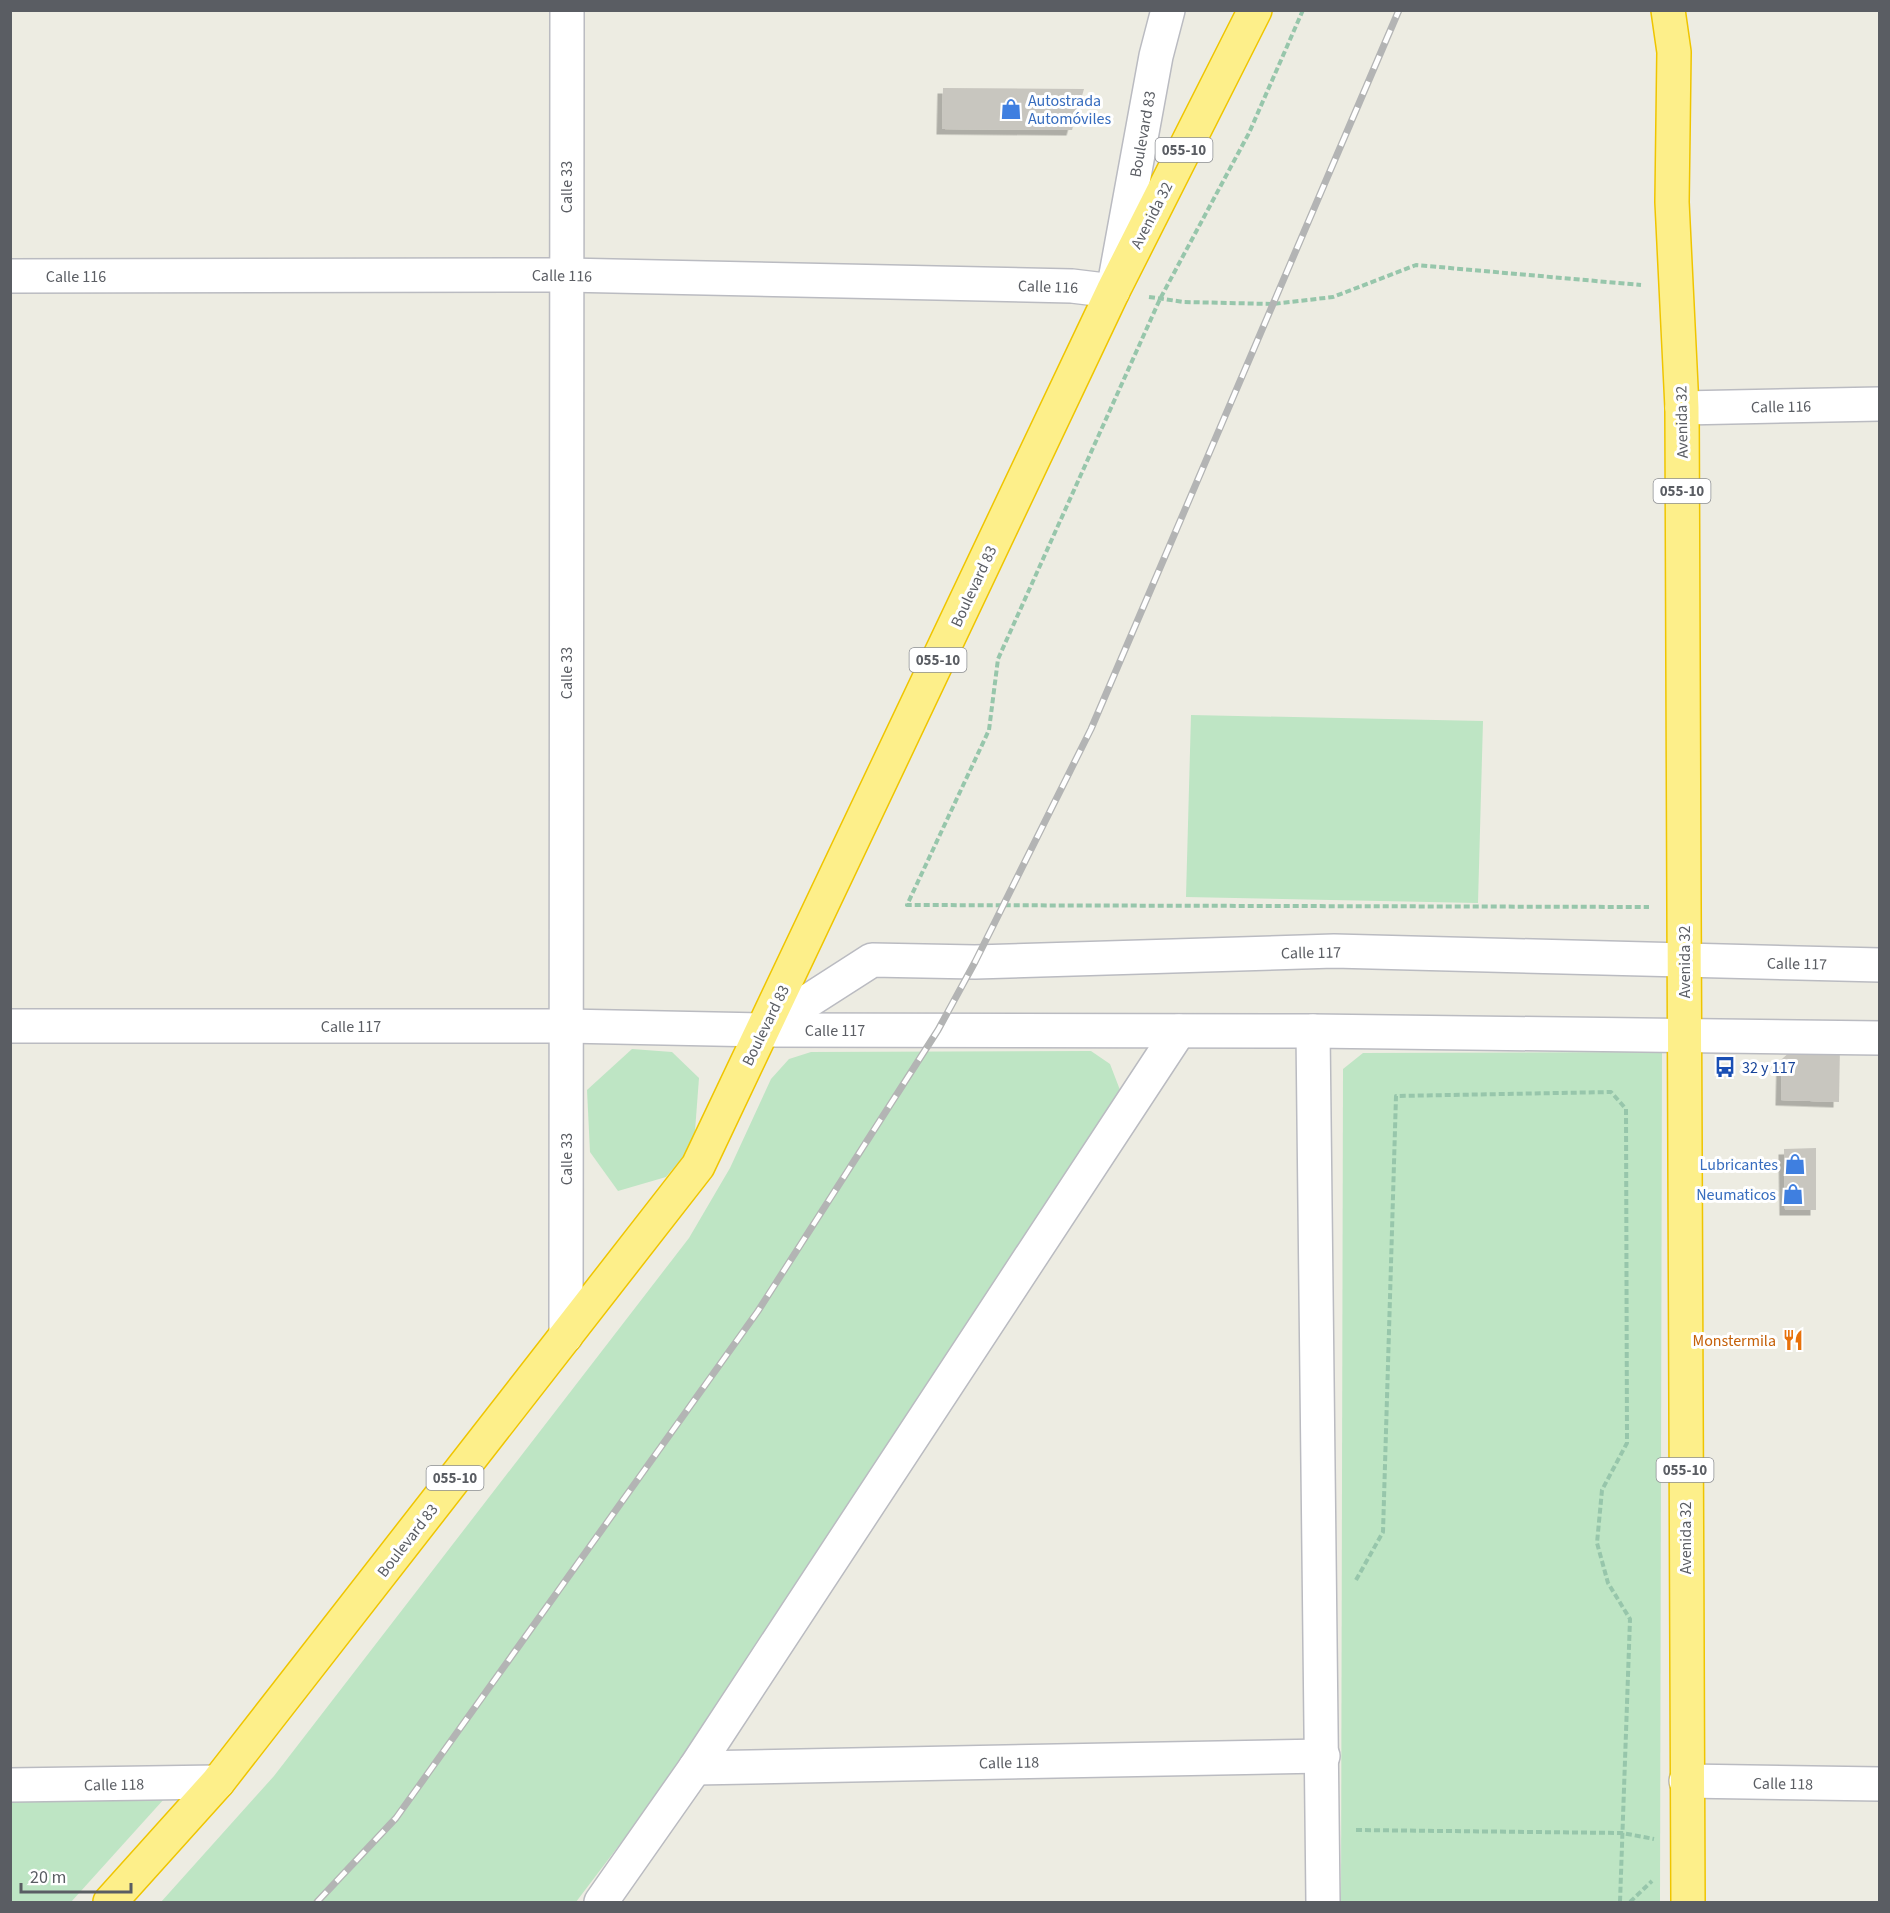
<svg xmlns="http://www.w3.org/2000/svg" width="1890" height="1913" viewBox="0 0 1890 1913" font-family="'Source Sans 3',sans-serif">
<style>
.green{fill:#bee5c4}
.building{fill:#c8c6bf;filter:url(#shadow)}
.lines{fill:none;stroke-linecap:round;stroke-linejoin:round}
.minor-casing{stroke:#babbc1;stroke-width:36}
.highway-casing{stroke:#efc500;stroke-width:36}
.path{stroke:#97c6ab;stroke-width:4;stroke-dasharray:6 3;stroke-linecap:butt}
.minor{stroke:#fff;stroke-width:33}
.highway{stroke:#fdef8a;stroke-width:33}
.rail-casing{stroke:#b3b4b4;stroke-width:7}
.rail{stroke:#fff;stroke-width:4.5;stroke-dasharray:14;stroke-linecap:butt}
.labels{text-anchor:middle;stroke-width:6;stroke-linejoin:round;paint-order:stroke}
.shield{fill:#fff;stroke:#8c8e92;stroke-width:1.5}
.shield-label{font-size:15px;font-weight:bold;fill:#5a5d63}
.shop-label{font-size:16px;fill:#366cbe;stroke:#fff;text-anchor:end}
.street-label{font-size:16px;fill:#5a5d63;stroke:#fff}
.transit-label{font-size:16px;fill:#164399;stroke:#fff;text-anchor:start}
.food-label{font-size:16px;fill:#c56008;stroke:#fff;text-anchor:end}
</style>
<defs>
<filter id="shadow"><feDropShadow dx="-5.5" dy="5.5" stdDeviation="0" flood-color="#0004"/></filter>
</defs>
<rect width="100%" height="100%" fill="#edece2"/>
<g class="green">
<polygon points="1191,715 1483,721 1478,903 1186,897"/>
<polygon points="632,1049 672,1052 699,1078 694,1144 666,1177 618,1191 590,1152 587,1090"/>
<polygon points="1091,1051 1110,1064 1120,1090 686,1757 576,1902 161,1902 274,1776 689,1238 730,1168 771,1079 789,1059 811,1052"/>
<polygon points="1662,1052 1660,1902 1341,1902 1343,1069 1363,1053"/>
<polygon points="164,1799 71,1902 11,1902 10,1801"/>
</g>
<g class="building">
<polygon points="943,88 1084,89 1072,130 942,129"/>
<polygon points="1798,1045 1840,1046 1839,1102 1781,1100 1782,1059"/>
<polygon points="1816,1148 1816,1210 1785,1210 1784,1149"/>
</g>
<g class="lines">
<defs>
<g id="minor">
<polyline points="10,276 566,275 1072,286 1113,291 1156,56 1168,10"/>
<polyline points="1682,408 1880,404"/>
<polyline points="10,1026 566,1026 763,1030 1313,1031 1880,1038"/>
<polyline points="763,1030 872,960 975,962 1334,951 1880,965"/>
<polyline points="1313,1031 1323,1902"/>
<polyline points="566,1336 567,10"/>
<polyline points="695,1768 1323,1756"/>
<polyline points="1686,1781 1880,1784"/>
<polyline points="10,1785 218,1782"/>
<polyline points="601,1902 695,1768 1179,1031"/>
</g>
<g id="highway">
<polyline points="1668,10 1674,52 1672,202 1682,408 1688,1902"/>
<polyline points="110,1902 218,1782 698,1166 1113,291 1255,10"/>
</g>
</defs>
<use href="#minor" class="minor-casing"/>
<use href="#highway" class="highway-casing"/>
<g class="path">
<polyline points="1303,10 1249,133 1160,299 998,659 989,730 907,905 1649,907"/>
<polyline points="1149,297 1184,302 1273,304 1333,297 1416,265 1641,285"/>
<polyline points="1356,1580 1383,1532 1396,1096 1611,1092 1626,1109 1627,1443 1602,1490 1597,1543 1608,1583 1630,1619 1620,1902"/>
<polyline points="1356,1830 1622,1833 1654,1839"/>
<polyline points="1630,1902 1652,1881"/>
</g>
<use href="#minor" class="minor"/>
<use href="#highway" class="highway"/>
<defs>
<polyline id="rail" points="317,1902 396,1818 758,1311 938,1030 975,962 1091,729 1399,10"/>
</defs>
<use href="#rail" class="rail-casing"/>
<use href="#rail" class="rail"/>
</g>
<defs>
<symbol id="shop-bare" viewBox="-9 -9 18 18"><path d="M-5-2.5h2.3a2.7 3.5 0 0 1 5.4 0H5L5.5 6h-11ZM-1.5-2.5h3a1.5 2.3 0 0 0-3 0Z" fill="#3f7fe0" stroke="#fff" stroke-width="2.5" paint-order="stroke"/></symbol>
<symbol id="bus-bare" viewBox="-9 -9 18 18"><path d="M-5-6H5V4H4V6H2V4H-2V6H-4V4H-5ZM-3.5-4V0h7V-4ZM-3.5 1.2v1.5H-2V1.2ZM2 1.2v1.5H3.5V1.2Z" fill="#1a4fb4" stroke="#fff" stroke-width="2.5" paint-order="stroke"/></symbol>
<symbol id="restaurant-bare" viewBox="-9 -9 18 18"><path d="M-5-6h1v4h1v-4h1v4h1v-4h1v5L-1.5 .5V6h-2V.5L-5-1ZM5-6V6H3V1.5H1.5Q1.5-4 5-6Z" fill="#e8710a" stroke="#fff" stroke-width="2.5" paint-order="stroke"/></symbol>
</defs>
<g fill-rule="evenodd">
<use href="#shop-bare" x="996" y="94" width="30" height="30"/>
<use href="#bus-bare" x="1710" y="1052" width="30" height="30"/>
<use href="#shop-bare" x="1780" y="1149" width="30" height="30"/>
<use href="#shop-bare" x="1778" y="1179" width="30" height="30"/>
<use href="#restaurant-bare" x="1778" y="1325" width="30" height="30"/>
</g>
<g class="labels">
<g class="shield">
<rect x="1155.5" y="138" width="57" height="24" rx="4.5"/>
<rect x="1653.5" y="479" width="57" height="24" rx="4.5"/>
<rect x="909.5" y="648" width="57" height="24" rx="4.5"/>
<rect x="1656.5" y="1458" width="57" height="24" rx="4.5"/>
<rect x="426.5" y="1466" width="57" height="24" rx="4.5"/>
</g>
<g class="shield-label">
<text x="1184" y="155">055-10</text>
<text x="1682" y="496">055-10</text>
<text x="938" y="665">055-10</text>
<text x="1685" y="1475">055-10</text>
<text x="455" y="1483">055-10</text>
</g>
<g class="shop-label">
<text x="1028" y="106" text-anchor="start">Autostrada<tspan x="1028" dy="18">Automóviles</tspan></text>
<text x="1778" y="1170">Lubricantes</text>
<text x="1776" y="1200">Neumaticos</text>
</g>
<g class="street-label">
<text transform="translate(1142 134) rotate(-80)" y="6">Boulevard 83</text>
<text transform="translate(566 187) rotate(-90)" y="6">Calle 33</text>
<text transform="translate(1151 215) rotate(-63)" y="6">Avenida 32</text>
<text transform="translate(562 275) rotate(1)" y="6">Calle 116</text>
<text x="76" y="282">Calle 116</text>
<text transform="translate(1048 286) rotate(2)" y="6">Calle 116</text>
<text transform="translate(1781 406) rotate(-1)" y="6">Calle 116</text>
<text transform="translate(1681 422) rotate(-91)" y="6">Avenida 32</text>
<text transform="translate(973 586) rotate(-65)" y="6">Boulevard 83</text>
<text transform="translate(566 673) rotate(-90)" y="6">Calle 33</text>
<text transform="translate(1311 952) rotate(-1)" y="6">Calle 117</text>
<text transform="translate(1684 962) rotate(-90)" y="6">Avenida 32</text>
<text transform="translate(1797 963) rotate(1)" y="6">Calle 117</text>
<text transform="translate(765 1025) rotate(-64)" y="6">Boulevard 83</text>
<text x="351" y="1032">Calle 117</text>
<text x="835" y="1036">Calle 117</text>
<text transform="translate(566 1159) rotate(-90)" y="6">Calle 33</text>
<text transform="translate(1685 1538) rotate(-90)" y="6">Avenida 32</text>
<text transform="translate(407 1540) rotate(-52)" y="6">Boulevard 83</text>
<text transform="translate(1009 1762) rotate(-1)" y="6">Calle 118</text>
<text transform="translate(1783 1783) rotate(1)" y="6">Calle 118</text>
<text transform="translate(114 1784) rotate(-1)" y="6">Calle 118</text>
</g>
<g class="transit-label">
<text x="1742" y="1073">32 y 117</text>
</g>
<g class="food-label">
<text x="1776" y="1346">Monstermila</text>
</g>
</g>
<rect width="1890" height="1913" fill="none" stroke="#5a5d63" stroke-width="24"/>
<path d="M21 1883v9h110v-9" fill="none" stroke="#5a5d63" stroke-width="3"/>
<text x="30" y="1883" font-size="18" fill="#5a5d63" stroke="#ffffff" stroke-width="4.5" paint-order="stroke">20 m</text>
</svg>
